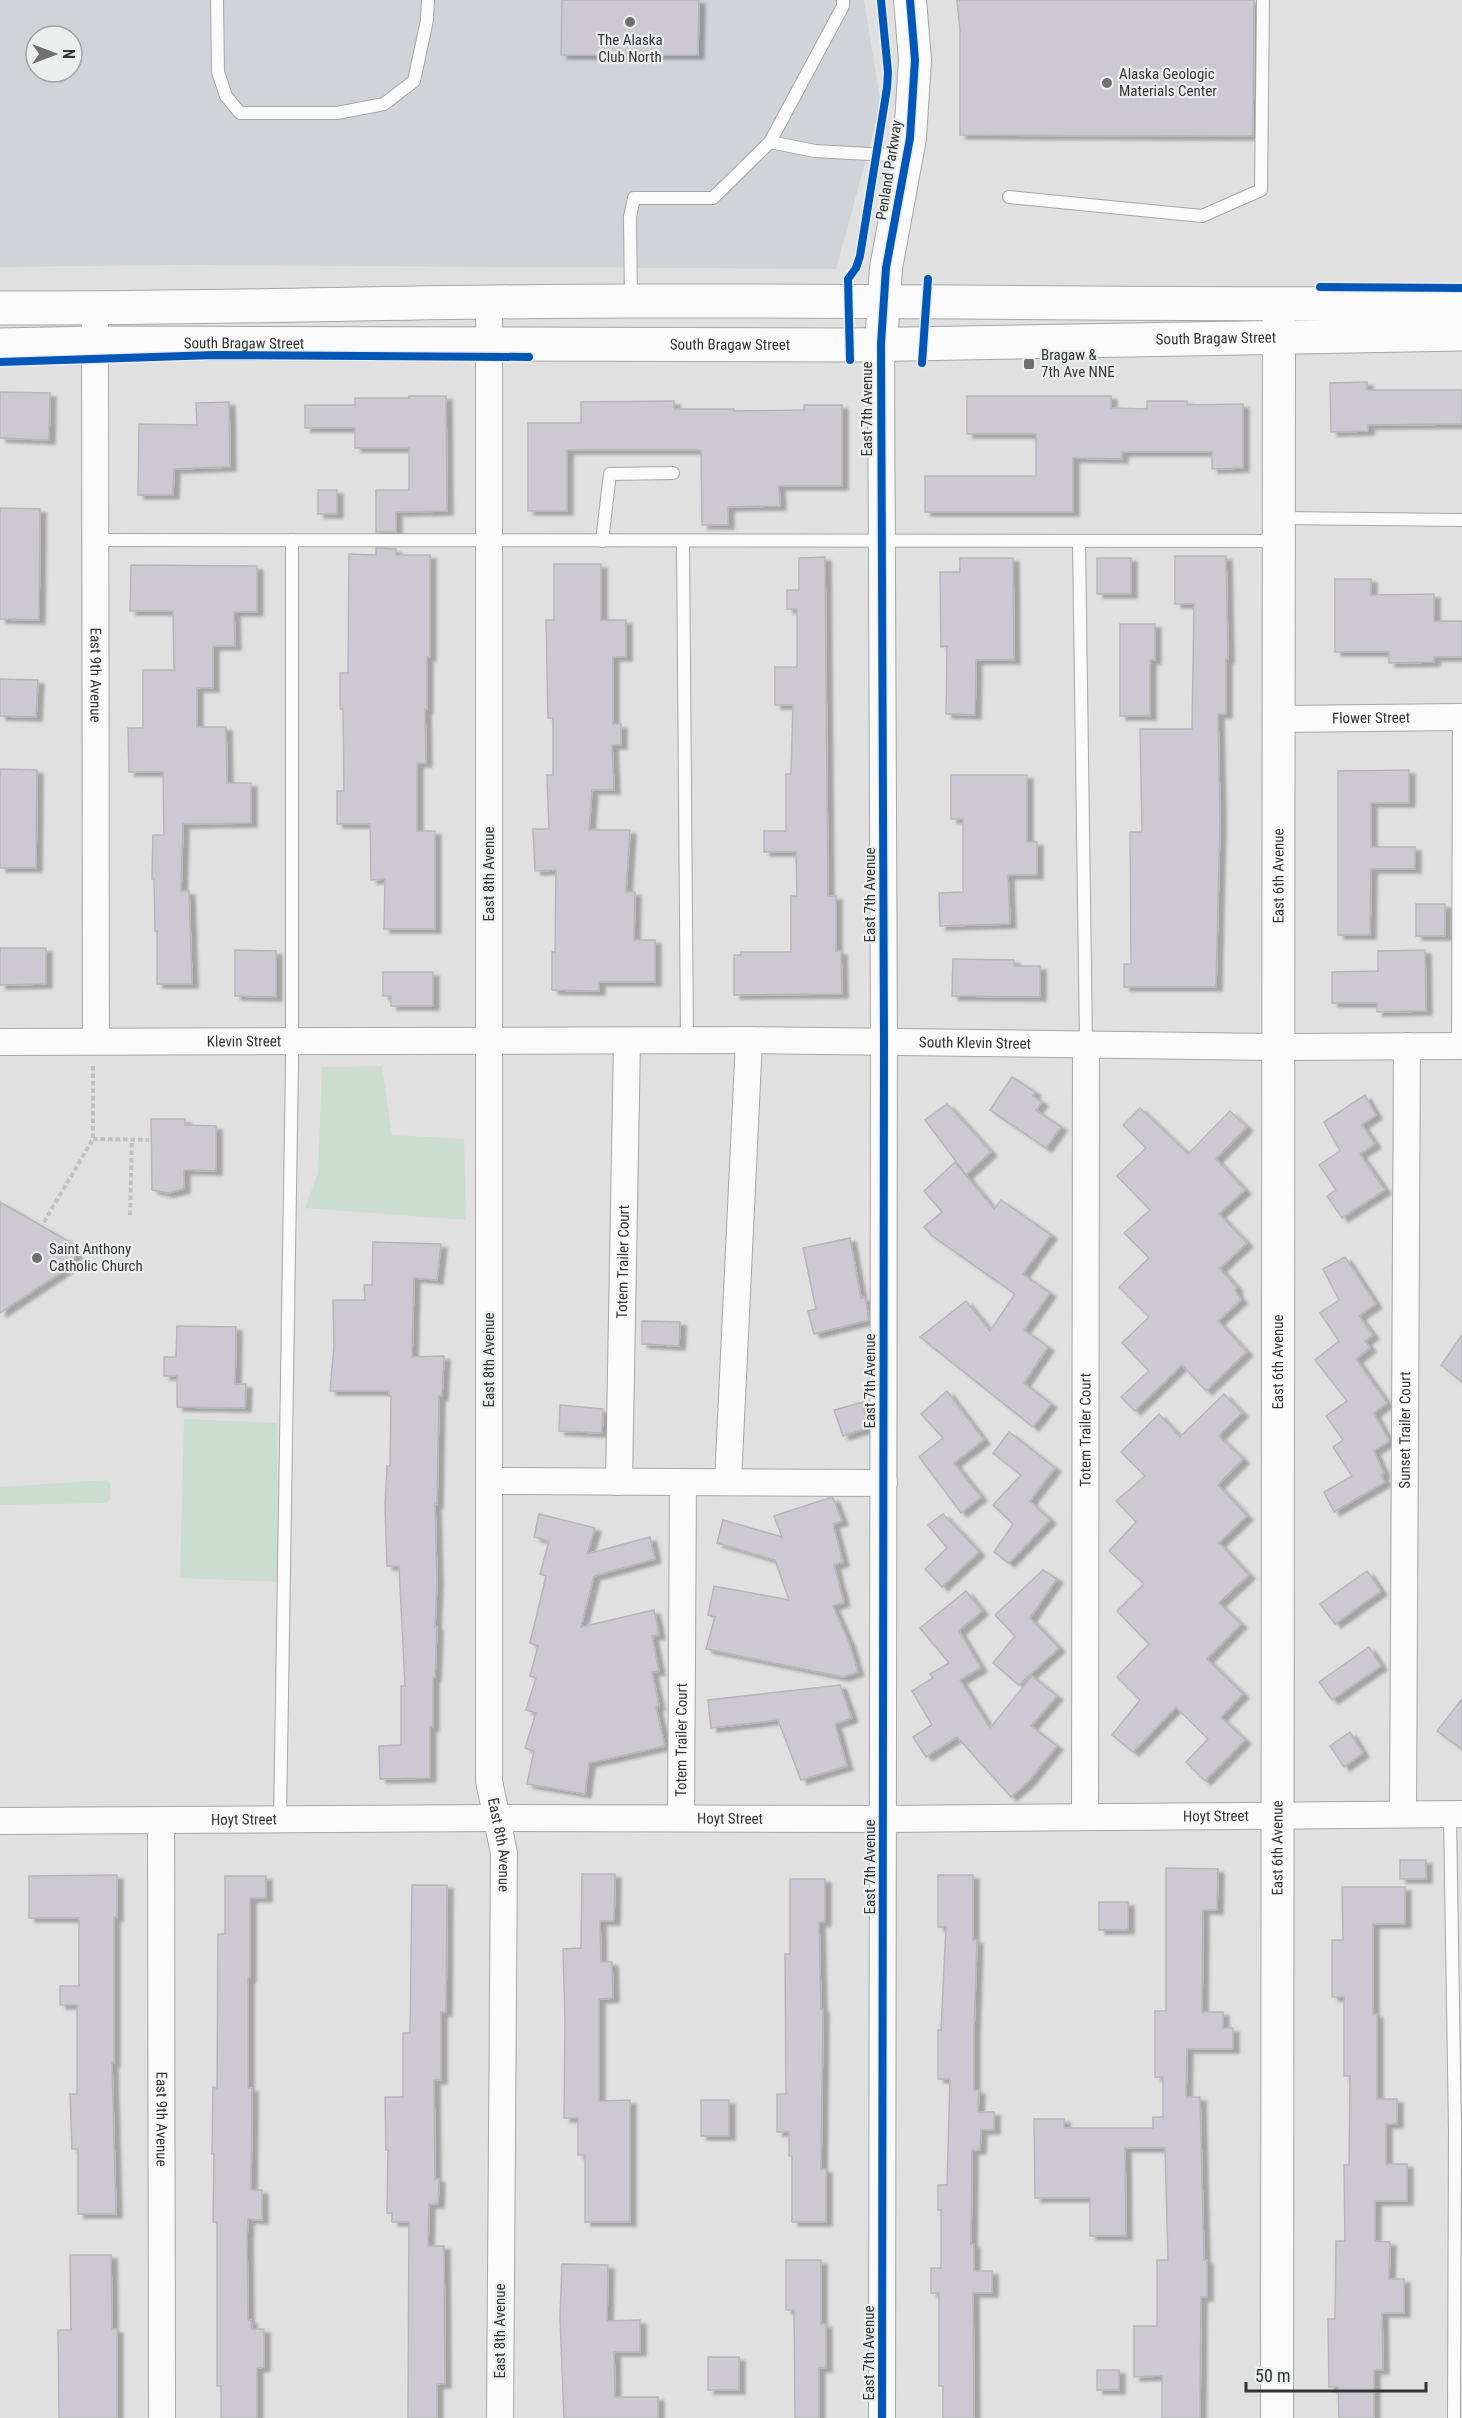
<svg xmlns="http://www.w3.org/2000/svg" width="1462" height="2418" viewBox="0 0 1462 2418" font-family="'Roboto Condensed',sans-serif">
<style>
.built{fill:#d0d4d8;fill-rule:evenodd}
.green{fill:#cbddd1}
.building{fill:#ccc9d2;stroke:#b6b6b7;stroke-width:1.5;filter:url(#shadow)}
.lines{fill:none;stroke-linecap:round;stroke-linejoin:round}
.service-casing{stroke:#a6a6a6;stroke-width:14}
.minor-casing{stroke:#a6a6a6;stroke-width:28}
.tertiary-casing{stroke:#a6a6a6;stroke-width:34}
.secondary-casing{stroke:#a6a6a6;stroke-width:35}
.path{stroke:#c1c1c1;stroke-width:4;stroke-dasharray:4.5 3;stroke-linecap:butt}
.service{stroke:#fafafa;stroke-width:12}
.minor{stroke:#fafafa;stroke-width:26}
.tertiary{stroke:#fafafa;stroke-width:32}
.secondary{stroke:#fafafa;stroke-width:33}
.cycleway-casing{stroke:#eceeee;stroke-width:11}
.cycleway{stroke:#0057b8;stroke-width:8}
.poi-dot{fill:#707070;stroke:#eceeee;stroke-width:2}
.labels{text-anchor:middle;stroke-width:4.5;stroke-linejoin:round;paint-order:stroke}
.poi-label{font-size:15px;fill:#333434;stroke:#eceeee;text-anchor:start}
.street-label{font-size:15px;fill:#333434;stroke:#eceeee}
</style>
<defs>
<filter id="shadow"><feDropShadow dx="6" dy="4" stdDeviation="1.5" flood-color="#0004"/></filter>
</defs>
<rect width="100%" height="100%" fill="#e0e0e0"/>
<path class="built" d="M 0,0 L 864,0 L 881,105 L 836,269 L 183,265 L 0,267 ZM 36,36 L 72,36 L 72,72 L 36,72 Z"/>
<g class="green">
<polygon points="382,1066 392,1135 464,1139 466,1220 305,1208 318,1173 322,1067"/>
<polygon points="184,1419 277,1423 278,1582 180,1578"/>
<polygon points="107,1480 110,1482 111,1499 107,1503 0,1505 0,1487"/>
</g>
<g class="building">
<polygon points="562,0 699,0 698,55 561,55"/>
<polygon points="957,0 1254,0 1253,136 960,135 960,30"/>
<polygon points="1367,382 1367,390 1462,390 1462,424 1368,425 1368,431 1331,432 1330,383"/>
<polygon points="0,392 50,393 49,440 0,438"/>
<polygon points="409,396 446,396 447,511 396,512 396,532 376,532 376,490 409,490 409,448 355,448 355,428 305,428 305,405 355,405 355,398 409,398"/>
<polygon points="967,396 1111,396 1111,408 1147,409 1147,401 1187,401 1187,405 1243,404 1243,468 1212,469 1212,452 1122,452 1122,459 1073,458 1073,512 925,512 925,476 1036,476 1036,434 967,434"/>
<polygon points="674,401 674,409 734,409 734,411 804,410 804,405 842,405 842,486 779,486 780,506 728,507 728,525 702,525 701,450 567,450 567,511 528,511 528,423 581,423 581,402"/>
<polygon points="229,402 230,467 174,469 173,495 138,495 139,424 197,425 196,403"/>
<rect x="318" y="490" width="19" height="24"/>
<polygon points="0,508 40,509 39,620 0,619"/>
<polygon points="376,548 396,549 396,555 430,555 430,657 427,657 427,709 425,709 426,763 417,763 417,831 435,831 435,929 384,929 385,879 371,880 370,824 337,824 337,791 344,791 343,709 340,709 340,673 348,673 349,554 376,555"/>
<polygon points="1175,556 1226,556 1228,659 1226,659 1226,714 1218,714 1220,822 1216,987 1124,987 1124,964 1131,964 1130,832 1142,832 1140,729 1192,729 1194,604 1175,604"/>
<polygon points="825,557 828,896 836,896 836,951 841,951 842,994 734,995 734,955 741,955 741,952 791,952 791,896 797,896 796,852 764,852 764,831 786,831 786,774 791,774 793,705 775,705 775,667 797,667 797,609 787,609 787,590 799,590 799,558"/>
<polygon points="960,558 1013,558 1014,660 976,660 975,715 946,714 947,646 941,647 940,572 960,572"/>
<rect x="1097" y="558" width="34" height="36"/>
<polygon points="554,564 601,564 601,620 626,620 626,657 613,657 613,724 621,724 621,745 612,745 614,790 592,790 589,830 630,830 626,892 635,892 634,940 655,940 655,982 599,982 599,991 552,990 552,952 555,952 556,870 535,871 533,829 549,829 547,775 553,775 553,718 548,718 546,620 554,620"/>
<polygon points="131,565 257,566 257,612 234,612 235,646 213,646 213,688 197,688 197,727 226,727 227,783 251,783 251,823 183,824 181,891 189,891 192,984 157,984 157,931 155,931 154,879 152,879 153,835 164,835 163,772 129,772 128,728 143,728 143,670 174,670 173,611 130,611"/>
<polygon points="1335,579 1371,579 1371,595 1434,594 1434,621 1462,621 1462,657 1434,657 1434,662 1389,663 1389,652 1335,652"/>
<polygon points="1120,624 1155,624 1155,660 1150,660 1150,716 1120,716"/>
<polygon points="0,679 38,680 36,717 0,716"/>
<polygon points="0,769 37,770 36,868 0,868"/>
<polygon points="1409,770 1409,803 1371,803 1371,847 1415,847 1415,869 1371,869 1370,935 1338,935 1338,771"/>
<polygon points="951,775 1027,775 1027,842 1037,842 1037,875 1008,875 1010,924 940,926 939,893 963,892 963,819 951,819"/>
<rect x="1416" y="904" width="29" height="32"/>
<polygon points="0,948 46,948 46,984 0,985"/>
<polygon points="235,950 276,951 276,997 235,996"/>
<polygon points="1425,950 1426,1011 1377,1012 1377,1003 1332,1003 1332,972 1378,971 1378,951"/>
<polygon points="953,959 1014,960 1014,966 1040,966 1040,997 952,996"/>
<polygon points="383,972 433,972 433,1006 391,1006 391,996 383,996"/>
<polygon points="1012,1077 1035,1092 1033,1096 1042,1102 1036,1110 1061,1127 1046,1148 990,1110"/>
<polygon points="1365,1095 1376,1115 1362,1125 1375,1144 1360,1154 1385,1190 1342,1218 1327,1196 1336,1190 1319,1165 1340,1151 1324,1122"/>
<polygon points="947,1104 991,1152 966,1175 925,1120"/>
<polygon points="1140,1108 1188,1154 1230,1111 1247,1127 1216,1159 1245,1190 1219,1214 1247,1243 1220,1268 1237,1288 1235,1290 1241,1300 1218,1321 1247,1352 1206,1391 1182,1365 1135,1411 1121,1397 1149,1371 1122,1343 1149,1317 1119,1287 1149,1258 1124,1233 1150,1210 1117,1176 1146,1148 1123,1125"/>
<polygon points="151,1119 185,1119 185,1125 216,1126 216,1171 184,1170 184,1189 168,1193 152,1190"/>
<polygon points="955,1162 994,1209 1001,1200 1051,1235 1023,1274 1050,1293 1024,1330 1048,1347 1024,1383 1051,1404 1033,1427 920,1337 966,1301 990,1331 1015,1294 931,1235 924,1227 942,1212 924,1191"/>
<polygon points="0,1202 68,1241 76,1254 73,1263 65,1270 0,1313"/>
<polygon points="850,1238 861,1298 865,1297 869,1320 814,1334 808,1311 816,1309 803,1248"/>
<polygon points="373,1242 441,1244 437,1280 414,1278 412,1357 444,1356 442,1396 439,1396 437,1504 435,1504 437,1581 435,1627 437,1627 435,1677 433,1677 433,1727 430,1727 430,1778 380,1779 379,1746 401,1745 401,1686 405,1686 399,1566 387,1566 385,1506 387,1466 390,1466 391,1396 389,1396 389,1391 330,1391 334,1345 333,1300 365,1300 364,1285 372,1285"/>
<polygon points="1345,1257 1376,1304 1359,1316 1373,1335 1365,1341 1370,1348 1356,1359 1387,1403 1374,1413 1389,1441 1374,1451 1384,1473 1381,1475 1385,1482 1334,1512 1324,1492 1352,1476 1333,1447 1343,1440 1326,1416 1347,1401 1315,1360 1339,1341 1320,1313 1339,1300 1323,1269"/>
<polygon points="642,1321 680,1322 679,1346 642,1344"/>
<polygon points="177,1326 236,1327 235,1384 246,1384 245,1408 177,1407 177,1376 164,1376 164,1357 176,1357"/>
<polygon points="1462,1335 1462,1382 1441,1365"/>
<polygon points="947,1391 984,1440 954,1463 981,1497 961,1513 919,1457 943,1438 921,1414"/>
<polygon points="1224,1394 1242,1413 1219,1436 1243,1459 1218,1485 1247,1516 1219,1543 1249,1575 1219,1603 1241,1624 1207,1659 1243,1694 1221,1717 1245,1740 1205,1781 1186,1762 1208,1739 1176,1707 1133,1752 1112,1735 1140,1700 1117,1677 1149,1644 1117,1611 1144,1584 1109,1551 1136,1522 1116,1501 1145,1476 1121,1452 1159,1414 1180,1437"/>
<polygon points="863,1402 868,1428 843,1436 834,1410"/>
<polygon points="560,1405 603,1409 602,1433 559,1431"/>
<polygon points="1009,1432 1055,1468 1030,1501 1050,1520 1009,1563 994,1552 1013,1524 993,1505 1021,1475 993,1453"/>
<polygon points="829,1498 833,1498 842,1521 833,1524 843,1562 834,1565 844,1602 833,1606 850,1645 858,1672 843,1677 706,1649 715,1617 708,1615 714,1586 789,1600 775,1560 717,1543 723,1520 782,1537 774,1516"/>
<polygon points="539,1514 595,1528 587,1554 650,1537 655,1559 594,1576 581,1627 654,1610 659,1635 652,1636 659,1671 652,1672 659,1706 656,1707 665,1746 589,1763 585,1794 527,1784 534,1751 525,1748 536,1713 526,1710 536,1678 530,1676 538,1646 530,1643 546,1576 540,1574 549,1541 534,1537"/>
<polygon points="943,1514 979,1552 942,1587 925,1569 947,1548 928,1525"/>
<polygon points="1043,1570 1057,1579 1030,1618 1059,1648 1019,1685 993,1663 1015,1636 995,1615"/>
<polygon points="1367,1571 1381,1591 1335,1624 1320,1604"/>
<polygon points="966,1591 982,1611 959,1631 981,1668 960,1680 990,1728 1032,1676 1057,1696 1031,1726 1057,1746 1029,1781 1011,1797 957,1737 926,1757 913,1737 932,1725 912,1691 933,1678 930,1674 949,1663 920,1628"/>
<polygon points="1369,1647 1381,1666 1332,1700 1319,1682"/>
<polygon points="840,1685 852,1718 835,1724 847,1766 801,1780 778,1720 711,1728 708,1700"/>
<polygon points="1462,1699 1462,1749 1437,1731"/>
<polygon points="1350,1732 1363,1753 1344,1767 1330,1746"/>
<rect x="1400" y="1860" width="26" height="19"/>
<polygon points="1166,1868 1218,1869 1217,1910 1203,1910 1202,2012 1223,2012 1223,2028 1233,2028 1233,2049 1187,2049 1186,2097 1200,2097 1204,2260 1207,2260 1207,2297 1201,2297 1200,2418 1162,2418 1162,2376 1134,2377 1134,2326 1157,2326 1157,2260 1168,2260 1165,2148 1125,2148 1126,2236 1090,2236 1090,2198 1035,2198 1034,2119 1064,2119 1064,2128 1153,2128 1153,2117 1163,2117 1163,2077 1155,2077 1155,2011 1166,2011"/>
<polygon points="582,1874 615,1874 614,1921 600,1921 601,1962 612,1962 613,1998 599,1999 599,2101 630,2100 630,2222 585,2222 585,2155 578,2155 578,2118 564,2118 565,2020 563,1949 581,1948"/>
<polygon points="117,1875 117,1917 114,1917 114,2063 112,2063 116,2214 78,2214 78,2149 72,2149 70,2094 77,2094 77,2005 60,2005 60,1986 79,1986 79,1918 29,1918 29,1876"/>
<polygon points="938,1875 973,1875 973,1940 977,1940 974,2030 974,2090 979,2090 978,2112 994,2112 994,2130 981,2130 980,2150 972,2150 971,2244 974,2244 974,2271 992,2271 992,2293 973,2293 974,2418 943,2418 943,2386 939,2386 939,2293 931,2293 931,2268 941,2268 941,2210 938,2210 938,2185 947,2185 950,2079 938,2079 938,2030 941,2030 946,1927 938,1927"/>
<polygon points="225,1876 266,1876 266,1898 250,1898 250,1978 248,1978 248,2088 252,2088 251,2190 262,2190 262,2220 248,2219 247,2238 248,2320 251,2320 252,2329 264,2329 264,2367 257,2368 257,2418 221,2418 221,2386 217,2386 217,2222 213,2222 214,2154 212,2154 213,2087 217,2088 218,1934 225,1934"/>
<polygon points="790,1879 825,1879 825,1922 819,1922 821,2009 823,2009 821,2169 826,2169 826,2222 792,2222 792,2156 789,2156 789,2132 777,2132 777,2094 786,2094 785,1954 790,1954"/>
<polygon points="412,1885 447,1885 446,2012 441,2012 441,2080 434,2080 435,2179 439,2179 438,2204 429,2204 428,2246 444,2246 445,2384 437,2384 437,2418 408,2418 409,2222 392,2222 392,2213 387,2213 388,2150 386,2150 385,2097 403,2097 403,2033 410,2033"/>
<polygon points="1342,1887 1405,1887 1405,1924 1373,1924 1373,2014 1377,2014 1377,2099 1397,2099 1397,2124 1386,2124 1386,2164 1407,2164 1407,2201 1375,2201 1375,2241 1390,2242 1389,2279 1404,2279 1404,2313 1382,2313 1383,2370 1374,2370 1374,2418 1339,2418 1338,2387 1329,2387 1328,2319 1335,2319 1336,2241 1345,2241 1344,2165 1349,2165 1350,2076 1344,2076 1344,1997 1332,1997 1332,1940 1343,1940"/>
<rect x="1099" y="1902" width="29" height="28"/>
<rect x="701" y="2100" width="28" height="36"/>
<polygon points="70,2255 111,2255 112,2329 117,2329 117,2418 59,2418 58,2330 71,2330"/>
<polygon points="786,2260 821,2260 821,2324 826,2324 826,2368 819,2368 819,2418 795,2418 794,2310 786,2310"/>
<polygon points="562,2264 608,2265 607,2321 640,2320 640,2352 614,2352 615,2397 658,2397 658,2418 564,2418 560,2318"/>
<rect x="708" y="2357" width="31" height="33"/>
<rect x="1097" y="2370" width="22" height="20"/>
</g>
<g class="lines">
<defs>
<g id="service">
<polyline points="217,0 218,72 226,96 240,113 337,113 384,104 414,81 427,20 428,0"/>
<polyline points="770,142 815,151 906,156"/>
<polyline points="1009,197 1202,216 1261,190 1263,0"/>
<polyline points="631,300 630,217 634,198 713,198 770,142 843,6 843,0"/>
<polyline points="1280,518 1462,520"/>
<polyline points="96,540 1278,541"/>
<polyline points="602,541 610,474 673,473"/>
<polyline points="683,541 687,1041"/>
<polyline points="1079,541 1086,1044"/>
<polyline points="1458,1046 1459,717"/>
<polyline points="1450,1814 1455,2130 1454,2418"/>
<polyline points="280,1820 292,1064 292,540"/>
</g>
<g id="minor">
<path id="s1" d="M 489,301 L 489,1781 L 504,1853 L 500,2418"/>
<path id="s2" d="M 95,324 L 96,1041"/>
<polyline points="881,344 884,1042 882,2418"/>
<path id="s3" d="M 1279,719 L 1462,717"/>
<path id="s4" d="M 0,1042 L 749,1040 L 1279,1047 L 1462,1046"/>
<polyline points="489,1481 884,1483"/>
<path id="s5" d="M 619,1482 L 627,1041"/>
<polyline points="728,1482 749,1040"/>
<path id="s6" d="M 1403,1814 L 1407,1046"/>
<path id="s7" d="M 1085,1817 L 1086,1044"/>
<path id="s8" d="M 681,1818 L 683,1482"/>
<path id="s9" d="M 0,1821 L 496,1818 L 883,1819 L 1462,1814"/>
<path id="s10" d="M 161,1821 L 162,2418"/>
</g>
<g id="tertiary">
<polyline points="881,344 886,268 910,138 915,60 910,0"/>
<path id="s11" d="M 1277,2418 L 1279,312"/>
</g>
<g id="secondary">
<path d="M 0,308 C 211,309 421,301 632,301 C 909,300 1185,306 1462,303"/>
<path id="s12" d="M 0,345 L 96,343 L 850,345 L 1462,334"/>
</g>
</defs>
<use href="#service" class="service-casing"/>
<use href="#minor" class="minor-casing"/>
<use href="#tertiary" class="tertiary-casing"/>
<use href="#secondary" class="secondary-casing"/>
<g class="path">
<polyline points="93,1139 149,1140"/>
<polyline points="130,1215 132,1140"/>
<polyline points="44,1222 93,1139 93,1066"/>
</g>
<use href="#service" class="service"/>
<use href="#minor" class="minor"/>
<use href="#tertiary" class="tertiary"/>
<use href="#secondary" class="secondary"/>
<defs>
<g id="cycleway">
<polyline points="1320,287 1462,288"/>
<polyline points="850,360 848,279 856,268 860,256 887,88 888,72 881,0"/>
<polyline points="0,362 215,355 529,357"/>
<polyline points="922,363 928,279"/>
<polyline points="882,2418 884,1042 881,344 886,268 910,138 915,60 910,0"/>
</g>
</defs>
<use href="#cycleway" class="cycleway-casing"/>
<use href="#cycleway" class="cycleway"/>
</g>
<g class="poi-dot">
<circle cx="630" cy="22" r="6"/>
<circle cx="1107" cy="83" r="6"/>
<rect x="1023" y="358" width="12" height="12" rx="3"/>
<circle cx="37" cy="1258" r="6"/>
</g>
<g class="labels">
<g class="poi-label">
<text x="630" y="45" text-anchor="middle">The Alaska<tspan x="630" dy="17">Club North</tspan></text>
<text x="1119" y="79">Alaska Geologic<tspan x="1119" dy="17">Materials Center</tspan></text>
<text x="1041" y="360">Bragaw &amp;<tspan x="1041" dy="17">7th Ave NNE</tspan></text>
<text x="49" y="1254">Saint Anthony<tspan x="49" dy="17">Catholic Church</tspan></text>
</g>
<g class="street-label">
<text transform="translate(889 170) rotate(-81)" y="5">Penland Parkway</text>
<text dy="5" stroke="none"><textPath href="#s12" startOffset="1216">South Bragaw Street</textPath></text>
<text dy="5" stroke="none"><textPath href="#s12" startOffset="244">South Bragaw Street</textPath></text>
<text dy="5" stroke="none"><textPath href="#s12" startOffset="730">South Bragaw Street</textPath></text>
<text transform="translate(867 409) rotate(-90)" y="5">East 7th Avenue</text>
<text dy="5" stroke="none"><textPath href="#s2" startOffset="351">East 9th Avenue</textPath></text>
<text dy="5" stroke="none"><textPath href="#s3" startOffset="92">Flower Street</textPath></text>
<text transform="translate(489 874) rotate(-90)" y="5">East 8th Avenue</text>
<text dy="5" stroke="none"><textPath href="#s11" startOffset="1542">East 6th Avenue</textPath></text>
<text transform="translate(870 895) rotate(-90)" y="5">East 7th Avenue</text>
<text dy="5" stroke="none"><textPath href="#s4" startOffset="244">Klevin Street</textPath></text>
<text dy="5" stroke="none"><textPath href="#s4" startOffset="975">South Klevin Street</textPath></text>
<text dy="5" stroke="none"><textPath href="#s5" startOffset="220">Totem Trailer Court</textPath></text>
<text transform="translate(489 1360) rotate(-90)" y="5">East 8th Avenue</text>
<text dy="5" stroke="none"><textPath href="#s11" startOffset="1056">East 6th Avenue</textPath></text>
<text transform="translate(870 1381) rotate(-90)" y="5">East 7th Avenue</text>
<text dy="5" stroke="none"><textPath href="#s6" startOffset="384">Sunset Trailer Court</textPath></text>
<text dy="5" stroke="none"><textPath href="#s7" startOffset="387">Totem Trailer Court</textPath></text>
<text dy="5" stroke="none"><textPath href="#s8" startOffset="78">Totem Trailer Court</textPath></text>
<text dy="5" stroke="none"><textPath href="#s9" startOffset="1216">Hoyt Street</textPath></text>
<text dy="5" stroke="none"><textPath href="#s9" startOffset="730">Hoyt Street</textPath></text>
<text dy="5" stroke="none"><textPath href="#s9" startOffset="244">Hoyt Street</textPath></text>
<text dy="5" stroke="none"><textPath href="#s1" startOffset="1545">East 8th Avenue</textPath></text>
<text dy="5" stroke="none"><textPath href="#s11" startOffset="570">East 6th Avenue</textPath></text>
<text transform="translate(870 1867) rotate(-90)" y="5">East 7th Avenue</text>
<text dy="5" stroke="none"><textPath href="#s10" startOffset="298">East 9th Avenue</textPath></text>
<text transform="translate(500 2331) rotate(-90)" y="5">East 8th Avenue</text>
<text transform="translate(869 2353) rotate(-90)" y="5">East 7th Avenue</text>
</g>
</g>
<g transform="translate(54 54) rotate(90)"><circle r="28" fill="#eceeee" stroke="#a2a4a4" stroke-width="1.5"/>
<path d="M0-4.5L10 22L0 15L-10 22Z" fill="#707070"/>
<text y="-9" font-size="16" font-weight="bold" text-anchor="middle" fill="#333434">N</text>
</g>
<path d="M1246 2382v9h180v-9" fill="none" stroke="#333434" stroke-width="3"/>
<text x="1255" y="2382" font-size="18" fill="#333434" stroke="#eceeee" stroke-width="4.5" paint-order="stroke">50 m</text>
</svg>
